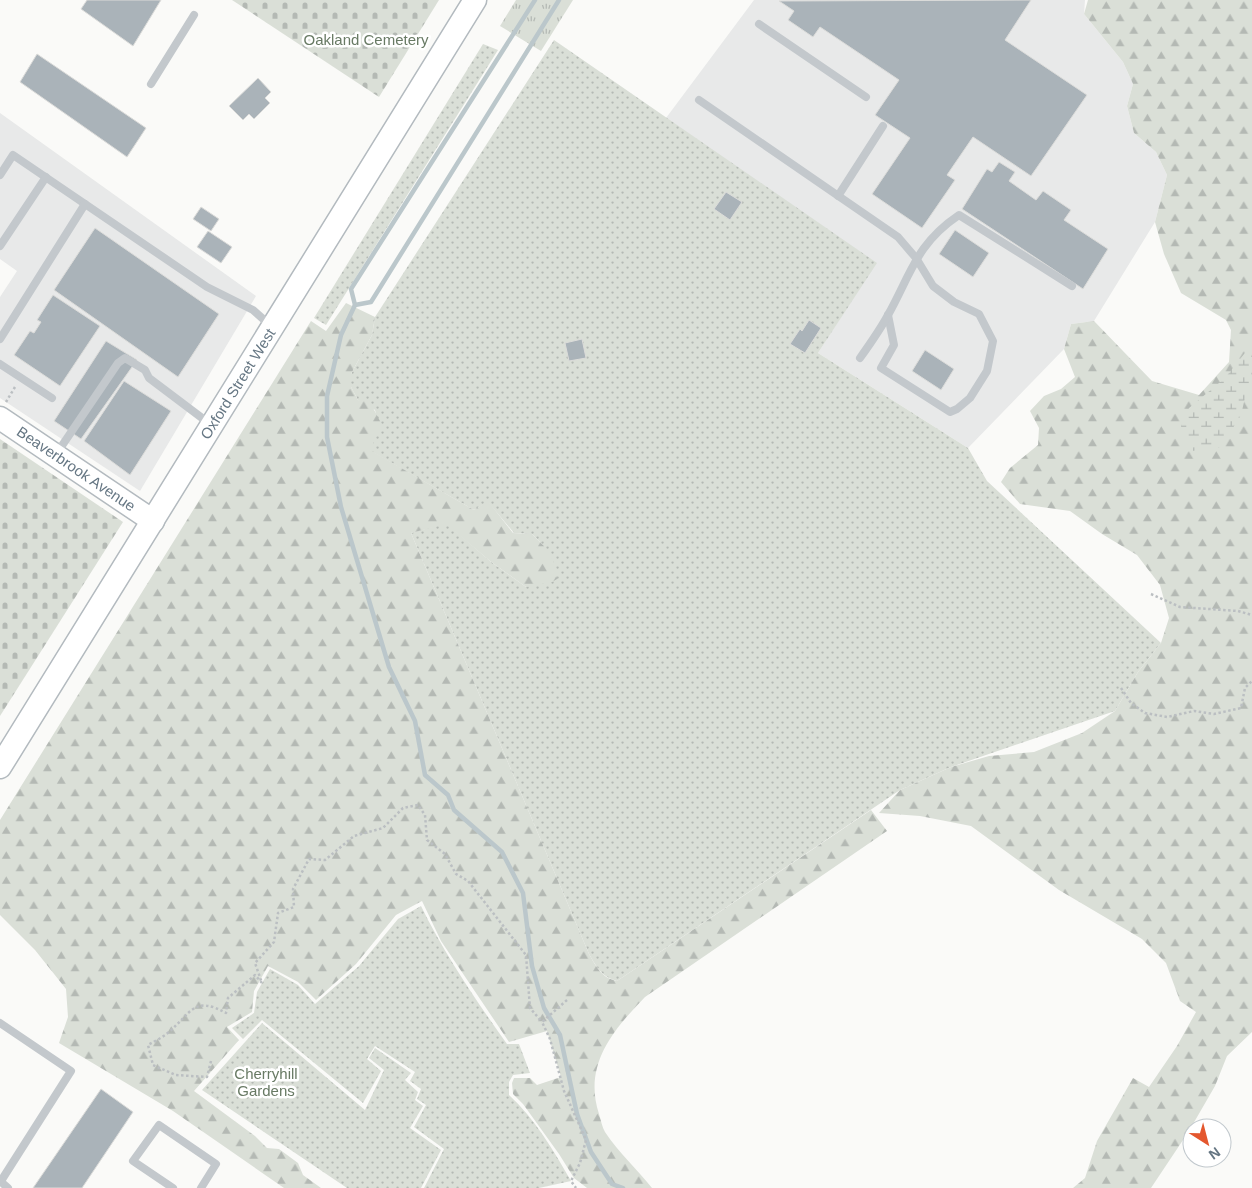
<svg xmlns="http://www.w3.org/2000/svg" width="1252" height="1188" viewBox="0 0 1252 1188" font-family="Helvetica,sans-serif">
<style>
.built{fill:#e8e9e9}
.grass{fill:url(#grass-dots)}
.forest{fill:url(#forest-firs)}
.wetland{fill:url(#wetland-marsh)}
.cemetery{fill:url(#cemetery-stones)}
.park{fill:url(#park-tufts)}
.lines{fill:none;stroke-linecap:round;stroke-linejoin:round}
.stream{stroke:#bbc7cb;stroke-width:4.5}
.building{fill:#aab3b9;stroke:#dcdcda}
.secondary-casing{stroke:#b3babf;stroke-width:25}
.path{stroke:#bbbfc2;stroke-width:2.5;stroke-dasharray:2.5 2.5;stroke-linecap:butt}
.lane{stroke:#c3c8cc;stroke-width:8}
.secondary{stroke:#fff;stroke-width:22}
.labels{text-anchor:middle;stroke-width:5;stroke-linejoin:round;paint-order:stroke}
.park-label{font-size:15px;fill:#687a64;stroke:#fff}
.street-label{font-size:15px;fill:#657683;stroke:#fff}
</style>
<defs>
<pattern id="grass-dots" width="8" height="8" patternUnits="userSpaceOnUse" patternTransform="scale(1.25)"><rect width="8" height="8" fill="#dadfd7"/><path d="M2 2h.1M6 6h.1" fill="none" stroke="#b4b9b4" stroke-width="1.8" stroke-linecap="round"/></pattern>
<pattern id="forest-firs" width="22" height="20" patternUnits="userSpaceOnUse" patternTransform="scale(1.25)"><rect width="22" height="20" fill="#dadfd7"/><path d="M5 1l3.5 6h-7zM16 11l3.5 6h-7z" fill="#b4b9b4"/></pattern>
<pattern id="wetland-marsh" width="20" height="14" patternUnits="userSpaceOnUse" patternTransform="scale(1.25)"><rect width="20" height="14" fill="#dadfd7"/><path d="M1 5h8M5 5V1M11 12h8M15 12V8" fill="none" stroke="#b4b9b4"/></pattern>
<pattern id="cemetery-stones" width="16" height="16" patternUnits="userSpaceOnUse" patternTransform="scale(1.25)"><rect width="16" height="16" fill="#dadfd7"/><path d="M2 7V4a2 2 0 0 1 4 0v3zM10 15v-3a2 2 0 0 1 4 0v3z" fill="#b4b9b4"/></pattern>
<pattern id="park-tufts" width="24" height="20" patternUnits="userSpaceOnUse" patternTransform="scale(1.25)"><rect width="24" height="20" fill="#dadfd7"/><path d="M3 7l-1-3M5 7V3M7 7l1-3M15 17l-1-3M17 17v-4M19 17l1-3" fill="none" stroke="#b4b9b4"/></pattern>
</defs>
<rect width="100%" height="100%" fill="#fafaf8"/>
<g class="built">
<polygon points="754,0 1085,0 1084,14 1123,62 1133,84 1127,106 1134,133 1156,152 1167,175 1155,222 1094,321 1071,324 1064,349 968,448 818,353 876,263 666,118"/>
<polygon points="0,113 256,296 140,491 0,398 0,297 17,271 0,259"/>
</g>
<g class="grass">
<path d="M 554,40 L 877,263 L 818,353 L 968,448 L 987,481 L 1161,643 L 1138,672 L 1115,711 L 951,767 L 900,790 L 617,981 C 602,977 597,968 589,954 L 411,533 L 446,523 L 490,561 L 526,587 L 543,545 L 532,534 L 514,533 L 488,502 L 474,510 L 369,450 L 377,419 L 375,410 L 358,400 L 351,387 L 351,374 L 372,335 L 375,317 Z"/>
<polygon points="483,44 498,50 326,325 314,318"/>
<path d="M 421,906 C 445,955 475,999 507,1044 L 519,1044 L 530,1073 L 513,1075 L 509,1082 L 509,1095 C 535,1119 554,1151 571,1181 L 539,1188 L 424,1188 L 444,1149 L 414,1127 L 426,1105 L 417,1099 L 421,1089 L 410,1081 L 415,1072 L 375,1046 L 367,1059 L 381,1071 L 363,1103 L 262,1020 L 243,1039 L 232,1028 L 254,1013 L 257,992 L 270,969 L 298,985 L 315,1004 L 359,966 L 398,919 Z"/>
<polygon points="262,1023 365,1110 384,1070 369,1058 375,1048 411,1073 405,1080 418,1092 415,1100 423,1106 410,1128 441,1150 421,1188 347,1188 202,1090"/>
</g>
<g class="forest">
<polygon points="1088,0 1252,0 1252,1032 1227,1056 1215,1086 1189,1131 1151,1188 1073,1188 1085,1178 1097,1141 1133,1078 1149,1087 1177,1046 1196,1012 1180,1001 1166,963 1142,939 1059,890 971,826 920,816 879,813 900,790 951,767 989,756 1034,752 1082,733 1115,711 1138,672 1161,643 1169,618 1160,585 1137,555 1102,534 1070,511 1020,504 1001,482 1010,468 1038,445 1039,428 1030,411 1044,396 1061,389 1075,377 1064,349 1071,324 1094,321 1152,381 1199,395 1229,362 1231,330 1226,320 1181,293 1164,254 1155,222 1167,175 1156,152 1134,133 1127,106 1133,84 1123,62 1084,14"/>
<path d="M 346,303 L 375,317 L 372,335 L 351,374 L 351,387 L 358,400 L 370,402 L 382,425 L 370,450 L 474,510 L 488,501 L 513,533 L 532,534 L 543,545 L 556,566 L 557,579 L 552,582 L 526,587 L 490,561 L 446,524 L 411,533 L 589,954 C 597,968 602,978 617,981 L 871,810 L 887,831 L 645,997 C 613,1030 583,1065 599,1114 C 601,1120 602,1127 605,1132 C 619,1153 637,1169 652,1188 L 587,1188 L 574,1178 L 559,1154 L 523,1104 L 513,1094 L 512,1083 L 514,1078 L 530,1078 L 537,1085 L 561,1077 L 547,1031 L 509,1042 L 441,941 L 422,901 L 396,915 L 356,964 L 316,1000 L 298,982 L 268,966 L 254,991 L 252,1012 L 227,1027 L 239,1040 L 194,1091 L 255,1136 L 267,1148 L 279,1149 L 298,1163 L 303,1175 L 321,1188 L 284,1188 L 173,1111 L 59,1043 L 68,1017 L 66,989 L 35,950 L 0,915 L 0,820 L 311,321 L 326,331 Z"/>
</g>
<polygon class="wetland" points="1248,349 1252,352 1252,380 1247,389 1241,415 1221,447 1192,451 1180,429 1189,408 1225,378"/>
<g class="cemetery">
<polygon points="232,0 439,0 379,97"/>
<polygon points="0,439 123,522 0,716"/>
</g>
<polygon class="park" points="516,0 573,0 541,51 500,26"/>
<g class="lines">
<g class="stream">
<polyline points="535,0 351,289 355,305 341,335 327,396 327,437 341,507 389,667 415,721 425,775 448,795 454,810 502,852 523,893 532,966 544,1008 560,1035 577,1114 591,1152 612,1184 623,1188"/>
<polyline points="355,305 371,302 559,0"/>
</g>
</g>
<g class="building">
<polygon points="87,0 161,0 133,46 81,9"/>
<polygon points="1031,0 1005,40 1087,95 1031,176 973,137 947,175 955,180 922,228 872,194 910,138 875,115 899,80 820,27 813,37 788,20 794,11 779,1"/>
<polygon points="37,54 146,128 127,157 20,82"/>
<polygon points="258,78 271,92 265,98 270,103 254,119 249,114 243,120 229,106"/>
<polygon points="999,162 1015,172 1009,181 1036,200 1043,191 1071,210 1064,220 1108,249 1083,289 962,209 987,169 992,172"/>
<polygon points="726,192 742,202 730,220 714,209"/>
<polygon points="201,207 219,219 211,231 193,219"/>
<polygon points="95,228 219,314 178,377 54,290"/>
<polygon points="955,230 989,253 973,277 939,254"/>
<polygon points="208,231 232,247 221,263 197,247"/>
<polygon points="53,295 100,326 60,386 14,355 30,331 34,333 41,322 37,320"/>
<polygon points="809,320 821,328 805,353 790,344 800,329 802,331"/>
<polygon points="582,339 586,358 569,361 565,343"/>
<polygon points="106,341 137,360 81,439 54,421"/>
<polygon points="925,350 954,369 941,390 912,371"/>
<polygon points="124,381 171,411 130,475 84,441"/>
<polygon points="101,1089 133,1112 82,1188 33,1188"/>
</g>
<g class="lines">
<defs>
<g id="secondary">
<polyline points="0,418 153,521"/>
<polyline points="0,767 475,0"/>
</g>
</defs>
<use href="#secondary" class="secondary-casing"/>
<g class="path">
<polyline points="6,402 15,387"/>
<polyline points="1151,594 1180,607 1238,611 1252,615"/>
<polyline points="1121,688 1131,703 1145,713 1167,717 1194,711 1214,714 1241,708 1245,688 1252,681"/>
<polyline points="567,1000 542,1022 550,1039 564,1091 586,1140 580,1163 571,1181 576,1188"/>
<path d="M 211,1061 L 207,1077 L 176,1075 L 153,1065 L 148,1045 C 155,1041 163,1037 169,1032 C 191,1013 194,995 226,1013 L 228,998 L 255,975 L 262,983 L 255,963 L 274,942 L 278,913 L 294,907 L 293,889 L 309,859 L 325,860 L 354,836 L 383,828 L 403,808 L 418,805 L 425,815 L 427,840 L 445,854 L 456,874 L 468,881 L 526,955 L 530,1008 L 542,1022"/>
</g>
<g class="lane">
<polyline points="759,24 866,97"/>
<polyline points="151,84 194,15"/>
<polyline points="699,100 898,237 916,258 933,286 954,302 979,314 993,341 987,371 970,398 957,409 950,412 881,368 894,345 888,315"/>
<polyline points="0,175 13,155 207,287 253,310 271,326"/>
<polyline points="838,196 883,126"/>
<polyline points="0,246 46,177"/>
<polyline points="0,339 85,204"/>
<path d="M 860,358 C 870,344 880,330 888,315 C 911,274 916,244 959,215 L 1072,286"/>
<polyline points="0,364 52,398"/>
<polyline points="57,453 118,363 125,358 145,370 149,378 210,424"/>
<polyline points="0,1023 71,1071 1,1181"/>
<polyline points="0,1181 8,1188"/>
<polyline points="173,1188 133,1161 159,1125 216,1164 201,1188"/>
</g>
<use href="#secondary" class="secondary"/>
</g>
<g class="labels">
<g class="park-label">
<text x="366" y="45">Oakland Cemetery</text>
<text x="266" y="1079">Cherryhill<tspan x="266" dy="17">Gardens</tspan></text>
</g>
<g class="street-label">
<text transform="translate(238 384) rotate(-58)" y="5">Oxford Street West</text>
<text transform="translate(76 469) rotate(34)" y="5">Beaverbrook Avenue</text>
</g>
</g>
<g transform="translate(1207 1143) rotate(144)"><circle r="24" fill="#ffffff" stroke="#c1c8cd"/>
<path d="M0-4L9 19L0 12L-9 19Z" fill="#e4572e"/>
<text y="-8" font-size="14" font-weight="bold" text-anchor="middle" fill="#657683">N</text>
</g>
</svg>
